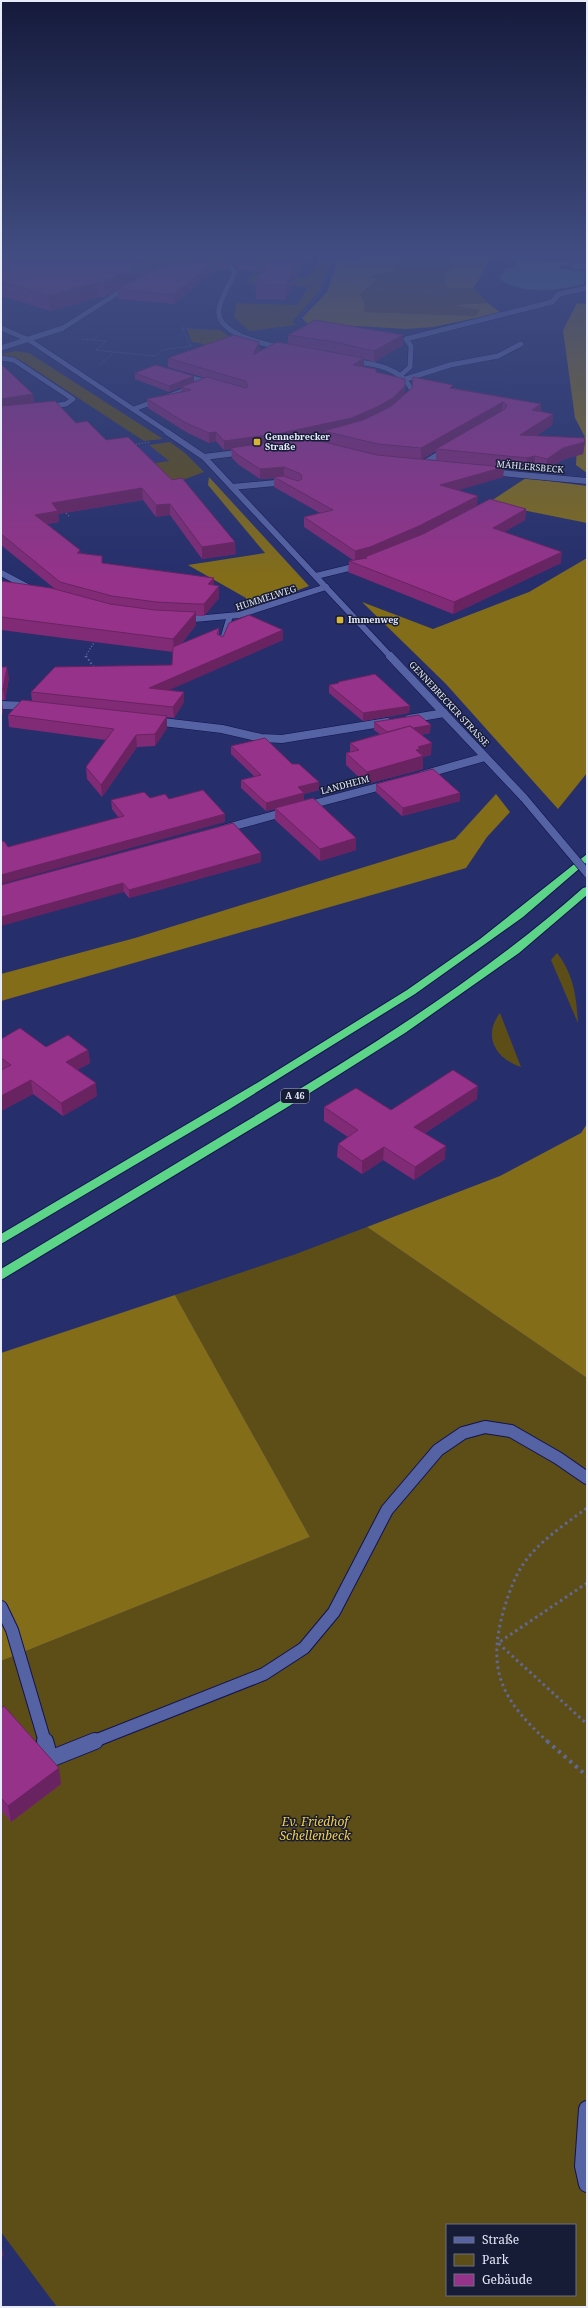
<svg xmlns="http://www.w3.org/2000/svg" width="588" height="2308" viewBox="0 0 588 2308" font-family="'Noto Serif',serif">
<style>
.built{fill:#2a3377}
.green{fill:#5d4e17;fill-rule:evenodd}
.forest{fill:#836d19}
.water{fill:#377683}
.lines{fill:none;stroke-linecap:round;stroke-linejoin:round}
.lane-far3-casing{stroke:#11134e;stroke-width:6}
.lane-far2-casing{stroke:#11134e;stroke-width:7}
.lane-far1-casing{stroke:#11134e;stroke-width:14}
.lane-casing{stroke:#11134e;stroke-width:18}
.street-far2-casing{stroke:#11134e;stroke-width:6}
.street-far1-casing{stroke:#11134e;stroke-width:7}
.street-casing{stroke:#11134e;stroke-width:9}
.secondary-far2-casing{stroke:#11134e;stroke-width:6}
.secondary-far1-casing{stroke:#11134e;stroke-width:7}
.secondary-casing{stroke:#11134e;stroke-width:9}
.highway-casing{stroke:#11134e;stroke-width:2}
.path-far4{stroke:#606896;stroke-width:1;stroke-dasharray:1 1.5;stroke-linecap:butt}
.path-far3{stroke:#606896;stroke-width:1.5;stroke-dasharray:1 2;stroke-linecap:butt}
.path-far2{stroke:#606896;stroke-width:2;stroke-dasharray:1.5 2.5;stroke-linecap:butt}
.path-far1{stroke:#606896;stroke-width:3;stroke-dasharray:2.5 3.5;stroke-linecap:butt}
.path{stroke:#606896;stroke-width:4;stroke-dasharray:3 4.5;stroke-linecap:butt}
.lane-far3{stroke:#5563a4;stroke-width:5}
.lane-far2{stroke:#5563a4;stroke-width:6}
.lane-far1{stroke:#5563a4;stroke-width:12}
.lane{stroke:#5563a4;stroke-width:16}
.street-far2{stroke:#5563a4;stroke-width:5}
.street-far1{stroke:#5563a4;stroke-width:6}
.street{stroke:#5563a4;stroke-width:8}
.secondary-far2{stroke:#5563a4;stroke-width:5}
.secondary-far1{stroke:#5563a4;stroke-width:6}
.secondary{stroke:#5563a4;stroke-width:8}
.highway{fill:#5dd588;fill-rule:evenodd}
.secondary-bridge-casing{stroke:#11134e;stroke-width:9;stroke-linecap:butt}
.secondary-bridge{stroke:#5563a4;stroke-width:8}
.wall{fill:#812b77;fill-rule:evenodd}
.shaded-wall{fill:#692361}
.building{fill:#96328a;stroke:#692361}
.poi-dot{fill:#d7b434;stroke:#161b36;stroke-width:1.5}
.labels{text-anchor:middle;stroke-width:3;stroke-linejoin:round;paint-order:stroke}
.far-poi-label{font-size:9px;font-weight:bold;fill:#e7ebfa;stroke:#161b36;text-anchor:start}
.far-street-label{font-size:9px;fill:#e7ebfa;stroke:#161b36}
.shield{fill:#161b36;stroke:#a8adbf;stroke-width:1}
.shield-label{font-size:9px;font-weight:bold;fill:#e7ebfa}
.near-park-label{font-size:12px;font-style:italic;fill:#f6cf3e;stroke:#161b36}
</style>
<rect width="100%" height="100%" fill="#262f6b"/>
<polygon class="built" points="149,445 170,460 132,466 116,450"/>
<g class="green">
<polygon points="407,256 455,257 444,278 447,288 474,288 488,303 456,305 480,310 475,316 364,312 364,302 360,294 378,278 368,277 375,274 390,272"/>
<polygon points="319,261 331,261 319,292 292,322 297,325 249,331 234,317 236,303 297,305 308,287 247,283 253,274 305,278"/>
<polygon points="189,329 220,330 233,339 210,347 200,343 192,342 187,330"/>
<polygon points="15,351 29,353 163,439 144,441 20,360 1,356 1,354"/>
<polygon points="170,442 185,453 204,472 156,490 132,466 169,461 149,445"/>
<path d="M 557,953 C 574,975 576,996 578,1023 L 551,960 Z"/>
<path d="M 500,1013 L 521,1067 C 496,1059 482,1036 500,1013 Z"/>
<path d="M 367,1227 L 587,1378 L 587,2307 L 57,2307 L 1,2232 L 1,1661 L 310,1537 L 175,1295 L 296,1254 ZM 447,2225 L 575,2225 L 575,2295 L 447,2295 Z"/>
</g>
<g class="forest">
<polygon points="357,256 407,256 390,272 375,274 369,277 378,278 360,294 364,302 364,312 475,316 480,310 454,305 488,303 501,313 433,327 406,329 307,323 302,318 327,292 338,260 355,262 362,259"/>
<polygon points="444,256 503,256 490,259 474,288 447,288 444,278 454,257"/>
<polygon points="577,303 587,304 587,473 576,465 577,444 585,437 575,418 563,330"/>
<polygon points="209,477 309,586 248,609 246,598 188,565 265,553 208,485"/>
<polygon points="526,478 587,486 587,523 488,503"/>
<polygon points="587,558 587,773 558,809 446,684 362,602 433,629 529,592"/>
<polygon points="496,794 510,812 487,837 466,868 1,1001 1,974 135,938 455,839"/>
<polygon points="587,1124 587,1378 367,1227 500,1176 581,1133"/>
<polygon points="175,1295 310,1537 1,1661 1,1353"/>
</g>
<path class="water" d="M 517,259 L 569,262 L 569,265 L 560,266 L 560,269 L 583,271 L 585,273 L 584,284 C 559,290 520,296 499,278 L 507,268 L 515,267 Z"/>
<g class="lines">
<defs>
<g id="lane-far3">
<polyline points="320,259 321,256"/>
<polyline points="223,264 258,256"/>
<polyline points="574,266 587,267"/>
<polyline points="401,375 410,367 411,346 406,339 552,302 559,294 587,288"/>
<polyline points="406,379 450,365 498,356 521,344"/>
</g>
<g id="lane-far2">
<polyline points="421,465 446,450"/>
<polyline points="232,487 286,482"/>
<polyline points="316,576 361,565"/>
<polyline points="222,643 229,619"/>
</g>
<g id="lane-far1">
<polyline points="1,1607 12,1630 45,1742"/>
<polyline points="92,1742 264,1674 304,1648 334,1612 387,1510 438,1450 463,1433 485,1427 511,1431 558,1458 587,1478"/>
</g>
<g id="lane">
<polyline points="45,1741 50,1759 95,1741"/>
<polyline points="587,2109 583,2166 587,2184"/>
</g>
<g id="street-far2">
<path d="M 216,263 L 230,266 L 235,272 C 230,284 221,297 219,309 C 215,334 264,344 282,348"/>
<polyline points="1,348 63,328 129,286"/>
<polyline points="1,358 14,360 73,399 66,404 47,407"/>
<path d="M 351,361 C 375,364 400,367 412,390 L 405,401"/>
<polyline points="134,409 207,382 181,375"/>
</g>
<g id="street-far1">
<polyline points="305,443 336,435"/>
<polyline points="204,457 244,452"/>
<polyline points="490,472 587,481"/>
<polyline points="1,573 33,590"/>
<polyline points="183,620 239,615 326,587"/>
</g>
<g id="street">
<polyline points="1,705 31,706"/>
<polyline points="409,719 444,713"/>
<polyline points="154,721 222,729 261,738 282,739 387,722"/>
<polyline points="422,775 485,757"/>
<polyline points="306,806 389,784"/>
<polyline points="223,829 289,811"/>
</g>
<polyline id="secondary-far2" points="1,328 29,340 169,433"/>
<polyline id="secondary-far1" points="167,432 204,457 391,657"/>
<polyline id="secondary" points="390,656 524,798"/>
<g id="highway">
<polygon points="587,854 587,862 523,917 415,994 228,1110 1,1244 1,1234 257,1083 407,990 480,939"/>
<path d="M 587,887 L 587,895 L 519,953 L 405,1033 L 286,1108 L 1,1280 L 1,1269 C 79,1222 157,1175 235,1128 C 357,1055 477,982 583,888 Z"/>
</g>
</defs>
<use href="#lane-far3" class="lane-far3-casing"/>
<use href="#lane-far2" class="lane-far2-casing"/>
<use href="#lane-far1" class="lane-far1-casing"/>
<use href="#lane" class="lane-casing"/>
<use href="#street-far2" class="street-far2-casing"/>
<use href="#street-far1" class="street-far1-casing"/>
<use href="#street" class="street-casing"/>
<use href="#secondary-far2" class="secondary-far2-casing"/>
<use href="#secondary-far1" class="secondary-far1-casing"/>
<use href="#secondary" class="secondary-casing"/>
<use href="#highway" class="highway-casing"/>
<g class="path-far4">
<polyline points="331,273 371,288 439,293"/>
<polyline points="310,325 297,320 321,293 327,276"/>
<polyline points="183,328 206,330"/>
<polyline points="379,331 390,332"/>
<polyline points="82,339 106,341 96,350 114,352"/>
<polyline points="93,340 101,333"/>
<polyline points="100,365 114,352 155,356 162,350 191,346 181,326"/>
</g>
<g class="path-far3">
<polyline points="133,445 150,442"/>
<polyline points="64,511 69,516"/>
<polyline points="85,657 95,641"/>
</g>
<polyline class="path-far2" points="86,656 95,669"/>
<g class="path-far1">
<polyline points="587,1583 498,1643 587,1724"/>
<path d="M 548,1742 C 502,1700 486,1671 504,1609 C 510,1589 517,1570 531,1554 C 547,1536 568,1522 587,1508"/>
</g>
<polyline class="path" points="547,1741 587,1776"/>
<use href="#lane-far3" class="lane-far3"/>
<use href="#lane-far2" class="lane-far2"/>
<use href="#lane-far1" class="lane-far1"/>
<use href="#lane" class="lane"/>
<use href="#street-far2" class="street-far2"/>
<use href="#street-far1" class="street-far1"/>
<use href="#street" class="street"/>
<use href="#secondary-far2" class="secondary-far2"/>
<use href="#secondary-far1" class="secondary-far1"/>
<use href="#secondary" class="secondary"/>
<use href="#highway" class="highway"/>
<defs>
<polyline id="secondary-bridge" points="524,798 587,873"/>
</defs>
<use href="#secondary-bridge" class="secondary-bridge-casing"/>
<use href="#secondary-bridge" class="secondary-bridge"/>
</g>
<g class="wall">
<polygon points="1,256 315,256 302,267 285,300 256,299 255,284 262,272 239,270 236,265 236,257 224,260 229,260 229,269 218,268 174,304 118,299 118,290 105,297 99,297 51,311 1,296"/>
<path d="M 288,335 L 403,345 L 374,362 L 364,359 L 364,367 L 376,372 L 405,394 L 453,388 L 541,404 L 541,411 L 553,414 L 552,425 L 536,436 L 585,442 L 583,454 L 562,460 L 546,471 L 534,468 L 526,470 L 504,468 L 503,477 L 458,490 L 477,506 L 526,509 L 525,520 L 504,532 L 561,563 L 453,614 L 348,572 L 349,561 L 353,560 L 304,527 L 304,517 L 320,513 L 274,487 L 274,478 L 260,479 L 239,465 L 232,458 L 231,449 L 224,450 L 216,441 L 209,443 L 186,432 L 148,408 L 147,399 L 181,392 L 181,387 L 169,392 L 135,379 L 135,373 L 194,382 L 205,378 L 168,367 L 168,358 L 260,351 L 259,352 L 288,344 ZM 307,348 L 335,352 L 349,356 ZM 323,433 L 323,441 L 306,437 ZM 436,451 L 436,460 L 422,459 Z"/>
<polygon points="1,364 33,394 34,403 76,423 106,440 236,554 202,559 170,515 156,517 143,500 58,514 59,522 47,524 80,550 81,554 102,556 102,563 214,585 219,598 204,616 196,616 196,625 181,644 219,628 219,635 223,637 283,640 168,690 184,692 184,702 174,718 167,717 167,728 155,746 137,747 102,797 87,779 86,767 106,740 9,727 8,715 32,701 31,692 172,665 173,652 1,630 1,581 55,589 1,545"/>
<polygon points="1,667 9,678 5,700 2,700 3,710 1,720"/>
<polygon points="338,682 410,706 409,713 363,721 329,693 329,685 338,684"/>
<polygon points="374,722 430,733 421,735 431,755 423,757 423,769 366,784 346,765 346,753 350,752 350,743 380,734 374,730"/>
<polygon points="231,746 292,764 319,782 319,790 304,794 304,800 356,838 356,850 320,861 275,820 275,809 266,811 241,788 241,780 255,777 231,754"/>
<polygon points="376,784 460,801 402,816 376,792"/>
<polygon points="150,798 169,799 225,814 225,822 8,847 119,818 112,809 111,800"/>
<polygon points="261,862 129,898 124,892 1,885"/>
<polygon points="1,1039 46,1047 88,1050 90,1063 77,1070 97,1096 63,1116 33,1094 1,1111 1,1070 2,1070 1,1069"/>
<polygon points="477,1099 425,1133 445,1159 414,1180 383,1160 362,1174 337,1157 338,1144 348,1137 324,1121 324,1107 391,1110"/>
<polygon points="1,1708 61,1784 11,1822 1,1810"/>
</g>
<g class="shaded-wall">
<polygon points="154,256 202,256 202,259 164,267 145,274 118,289 118,290 105,297 104,283 145,260"/>
<polygon points="224,256 236,256 236,257 224,260"/>
<polygon points="300,256 315,256 302,267 285,300 285,285"/>
<polygon points="217,259 218,268 174,304 173,295"/>
<polygon points="98,282 99,297 51,311 49,296"/>
<polygon points="403,335 403,345 374,362 374,351"/>
<polygon points="259,342 260,351 253,364 253,355"/>
<polygon points="364,358 364,367 353,365"/>
<polygon points="194,376 194,383 169,392 169,386"/>
<polygon points="405,386 405,395 377,416 323,431 323,433 282,443 224,450 224,441"/>
<polygon points="33,394 34,405 1,410 1,399"/>
<polygon points="503,402 502,413 436,449 436,451 421,460 421,448"/>
<polygon points="541,404 540,415 532,410"/>
<polygon points="553,414 552,425 519,447 520,435"/>
<polygon points="216,432 216,441 209,443 209,433"/>
<polygon points="585,442 583,454 562,460 546,471 547,459 563,448"/>
<polygon points="535,456 534,468 526,470 527,458"/>
<polygon points="284,467 284,477 274,477 274,478 260,479 260,469"/>
<polygon points="504,467 503,477 440,496 440,485"/>
<polygon points="142,488 143,500 58,514 59,522 36,526 35,515 52,503"/>
<polygon points="478,496 477,506 418,537 365,557 365,559 355,561 355,551"/>
<polygon points="170,504 170,515 156,517 156,505"/>
<polygon points="526,509 525,520 492,539 493,528"/>
<polygon points="235,542 236,554 202,559 202,547"/>
<polygon points="80,550 81,561 77,553"/>
<polygon points="562,552 561,563 453,614 454,602"/>
<polygon points="214,578 214,590 208,584"/>
<polygon points="219,586 219,598 204,616 204,604"/>
<polygon points="196,612 196,625 174,652 173,639"/>
<polygon points="283,630 283,640 149,699 149,688"/>
<polygon points="7,667 9,678 5,700 3,689"/>
<polygon points="184,692 184,702 174,718 173,707"/>
<polygon points="1,699 3,710 1,720"/>
<polygon points="410,706 409,713 363,721 363,713"/>
<polygon points="167,716 167,728 155,746 155,734"/>
<polygon points="431,725 430,733 387,741 387,733"/>
<polygon points="136,735 137,747 102,797 101,785"/>
<polygon points="432,743 431,755 423,757 423,769 366,784 367,772 416,750 418,747"/>
<polygon points="319,782 319,790 304,794 304,801 266,811 266,803 298,787"/>
<polygon points="460,793 460,801 402,816 403,808"/>
<polygon points="225,814 225,822 1,884 1,875"/>
<polygon points="356,838 356,850 320,861 320,849"/>
<polygon points="261,853 261,862 129,898 129,890"/>
<polygon points="123,883 124,892 1,926 1,917"/>
<polygon points="88,1050 90,1063 67,1075 66,1062"/>
<polygon points="31,1080 33,1094 1,1111 1,1096"/>
<polygon points="96,1083 97,1096 63,1116 61,1103"/>
<polygon points="478,1086 477,1099 414,1140 414,1127"/>
<polygon points="446,1146 445,1159 414,1180 415,1167"/>
<polygon points="384,1147 383,1160 362,1174 362,1161"/>
<polygon points="59,1768 61,1784 11,1822 8,1806"/>
<polygon points="2,2248 4,2255 1,2259 1,2250"/>
</g>
<g class="building">
<polygon points="1,256 154,256 145,260 104,283 98,282 49,296 1,281"/>
<polygon points="242,256 300,256 285,285 255,284 269,259"/>
<polygon points="210,258 229,260 217,259 173,295 118,289 148,272 184,261"/>
<polygon points="315,320 403,335 374,351 335,342 288,335"/>
<polygon points="234,335 259,342 253,355 277,342 364,358 353,365 376,369 376,372 405,379 405,386 393,398 377,407 352,418 282,433 224,441 216,432 209,433 186,423 147,399 191,390 181,387 207,377 246,388 248,385 245,381 168,358"/>
<polygon points="1,364 33,394 1,399"/>
<polygon points="156,365 194,376 169,386 135,373"/>
<polygon points="413,377 453,385 450,388 541,404 532,410 553,414 520,435 584,438 585,442 563,448 547,459 535,456 527,458 436,449 505,409 507,405 503,402 421,448 378,444 323,431 363,420 390,407 412,388"/>
<polygon points="55,401 76,423 87,421 106,440 128,437 172,480 182,478 235,542 202,547 170,504 156,505 142,488 52,503 58,511 35,515 80,550 77,553 102,556 102,563 214,578 208,584 219,586 204,604 197,604 156,602 112,596 60,582 1,534 1,406"/>
<polygon points="304,437 377,455 504,467 440,485 478,496 419,526 370,547 355,551 304,517 333,510 274,477 283,476 298,481 302,479 301,474 284,467 260,469 238,455 231,448"/>
<polygon points="490,499 526,509 493,528 562,552 454,602 349,561 367,558 365,557 423,534"/>
<polygon points="1,581 51,588 110,604 155,610 196,612 173,639 1,617"/>
<polygon points="249,615 283,630 149,688 184,692 173,707 31,692 55,667 172,665 173,647 219,628 217,634 223,637 229,623"/>
<polygon points="1,667 7,667 3,689 1,689"/>
<polygon points="375,674 410,706 363,713 329,685 339,683 338,682"/>
<polygon points="22,700 167,716 155,734 136,735 101,785 86,767 114,729 8,715"/>
<polygon points="419,715 431,725 413,728 410,726 387,732 374,722"/>
<polygon points="410,726 432,743 418,747 420,749 416,750 423,756 367,772 346,753 359,750 350,743"/>
<polygon points="265,738 292,764 299,764 319,782 298,787 304,793 266,803 241,780 261,775 231,746"/>
<polygon points="433,769 460,793 403,808 376,784"/>
<polygon points="203,790 225,814 1,875 1,842 4,841 8,847 124,816 111,800 144,792 150,798 165,794 169,799"/>
<polygon points="313,798 356,838 320,849 275,808"/>
<polygon points="233,823 261,853 129,890 123,883 1,917 1,885"/>
<polygon points="20,1028 46,1047 68,1035 88,1050 66,1062 96,1083 61,1103 31,1080 1,1096 1,1070 11,1065 1,1058 1,1039"/>
<polygon points="453,1070 478,1086 414,1127 446,1146 415,1167 384,1147 362,1161 338,1144 358,1130 324,1107 356,1088 391,1110"/>
<polygon points="4,1706 59,1768 8,1806 1,1798 1,1708"/>
</g>
<linearGradient id="sky" x2="0" y2="1"><stop stop-color="#151a3b"/><stop offset="0.44" stop-color="#414d82"/><stop offset="1" stop-color="#414d82" stop-opacity="0"/></linearGradient>
<rect width="588" height="579" fill="url(#sky)"/>
<g class="poi-dot">
<rect x="253" y="438" width="8" height="8" rx="2"/>
<rect x="336" y="616" width="8" height="8" rx="2"/>
</g>
<g class="labels">
<g class="far-poi-label">
<text x="265" y="440">Gennebrecker<tspan x="265" dy="10">Straße</tspan></text>
<text x="348" y="623">Immenweg</text>
</g>
<g class="far-street-label">
<text transform="translate(530 467) rotate(5)" y="3">MÄHLERSBECK</text>
<text transform="translate(266 598) rotate(-18)" y="3">HUMMELWEG</text>
<text transform="translate(449 704) rotate(47)" y="3">GENNEBRECKER STRASSE</text>
<text transform="translate(345 785) rotate(-15)" y="3">LANDHEIM</text>
</g>
<rect class="shield" x="281" y="1089" width="28" height="14" rx="3"/>
<g class="shield-label">
<text x="295" y="1099">A 46</text>
</g>
<g class="near-park-label">
<text x="315" y="1826">Ev. Friedhof<tspan x="315" dy="14">Schellenbeck</tspan></text>
</g>
</g>
<rect width="588" height="2308" fill="none" stroke="#e7ebfa" stroke-width="4"/>
<rect x="446" y="2224" width="130" height="72" fill="#161b36" stroke="#6a6e84"/>
<rect x="454" y="2237" width="20" height="6" fill="#5563a4" stroke="#6a6e84"/>
<text x="482" y="2244" font-size="12" fill="#e7ebfa">Straße</text>
<rect x="454" y="2254" width="20" height="12" fill="#5d4e17" stroke="#6a6e84"/>
<text x="482" y="2264" font-size="12" fill="#e7ebfa">Park</text>
<rect x="454" y="2274" width="20" height="12" fill="#96328a" stroke="#6a6e84"/>
<text x="482" y="2284" font-size="12" fill="#e7ebfa">Gebäude</text>
</svg>
